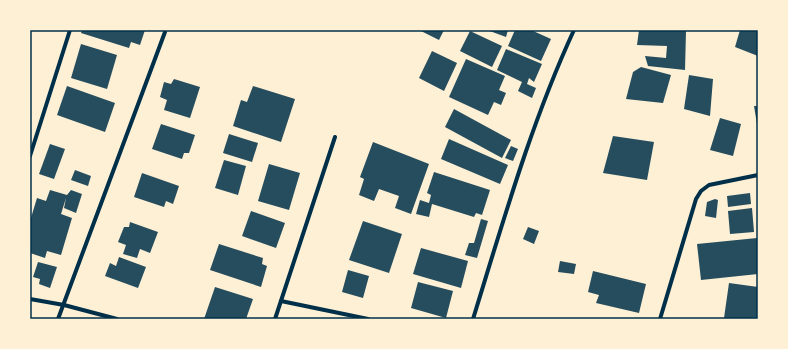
<svg xmlns="http://www.w3.org/2000/svg" width="788" height="349" viewBox="0 0 788 349" font-family="Cabin,sans-serif">
<style>
.building{fill:#264d5e}
.lines{fill:none;stroke-linecap:round;stroke-linejoin:round}
.minor{stroke:#003049;stroke-width:4}
.neatline{fill:none;stroke:#003049;stroke-width:1.5}
</style>
<rect width="100%" height="100%" fill="#fdf0d5"/>
<g class="building">
<polygon points="82,30 145,30 140,45 131,42 129,48 81,33"/>
<polygon points="419,30 444,30 439,40"/>
<polygon points="487,30 508,30 506,37"/>
<polygon points="515,30 531,30 551,39 541,61 508,46"/>
<polygon points="639,30 686,31 685,70 648,66 645,56 666,58 667,46 637,45"/>
<polygon points="740,30 758,30 758,56 735,47"/>
<polygon points="470,31 502,46 492,67 460,51"/>
<polygon points="81,44 117,55 107,89 71,78"/>
<polygon points="506,49 542,64 534,82 529,78 527,84 536,88 532,98 518,91 522,82 497,70"/>
<polygon points="432,51 457,63 444,91 419,78"/>
<polygon points="466,59 505,76 499,90 506,93 501,105 494,102 488,115 449,97"/>
<polygon points="641,67 671,75 663,103 626,99 633,72"/>
<polygon points="689,75 713,79 710,116 684,109"/>
<polygon points="174,79 200,87 190,118 164,110 167,100 160,97 164,82 171,84"/>
<polygon points="67,86 115,103 105,132 57,115"/>
<polygon points="253,86 295,99 281,142 233,126 241,100 247,102"/>
<polygon points="754,106 758,106 758,124 757,124"/>
<polygon points="454,109 511,140 502,158 445,127"/>
<polygon points="720,118 741,124 733,156 710,150"/>
<polygon points="161,124 195,135 189,153 184,153 182,159 152,149"/>
<polygon points="229,134 258,143 252,162 223,153"/>
<polygon points="613,136 654,142 647,180 603,173"/>
<polygon points="449,139 508,165 500,184 441,159"/>
<polygon points="373,142 429,164 411,214 395,208 399,196 379,189 374,201 359,195 364,179 360,177"/>
<polygon points="50,144 65,149 54,179 39,174"/>
<polygon points="511,146 518,149 513,161 505,158"/>
<polygon points="224,160 246,166 238,195 215,188"/>
<polygon points="269,164 300,173 289,210 258,201"/>
<polygon points="75,170 91,176 88,186 71,180"/>
<polygon points="434,172 490,190 482,215 476,213 474,217 432,204 429,217 416,214 420,200 429,203 431,195 427,193"/>
<polygon points="142,173 179,186 173,204 166,201 164,207 134,197"/>
<polygon points="50,190 67,195 71,190 82,194 76,213 64,208 66,198 61,214 72,218 61,255 47,251 45,258 30,253 30,221 37,198 46,201"/>
<polygon points="750,193 751,204 728,207 727,196"/>
<polygon points="715,199 718,200 716,218 705,216 707,202"/>
<polygon points="752,208 754,232 730,234 728,211"/>
<polygon points="251,211 285,223 276,248 242,236"/>
<polygon points="481,219 488,221 477,258 465,255 469,243 474,243"/>
<polygon points="363,221 402,234 389,273 349,260"/>
<polygon points="130,222 158,232 150,253 140,249 137,258 123,254 126,245 118,242 124,227 129,227"/>
<polygon points="528,227 539,231 534,244 523,239"/>
<polygon points="757,238 758,274 701,280 697,244"/>
<polygon points="219,244 263,258 262,264 267,266 261,287 210,270"/>
<polygon points="421,248 468,261 461,288 413,274"/>
<polygon points="119,257 146,267 138,288 105,276 110,263 116,266"/>
<polygon points="560,261 576,264 574,274 558,272"/>
<polygon points="38,262 57,267 50,288 39,284 40,279 33,277"/>
<polygon points="348,270 369,276 363,298 342,292"/>
<polygon points="593,271 646,284 639,313 596,303 599,295 588,292"/>
<polygon points="418,282 453,291 446,318 411,308"/>
<polygon points="729,283 758,287 758,319 724,318"/>
<polygon points="215,287 253,299 246,319 204,319"/>
</g>
<g class="lines">
<g class="minor">
<polyline points="30,156 70,30"/>
<polyline points="30,299 64,305 117,319"/>
<polyline points="281,301 368,319"/>
<polyline points="58,319 165,32"/>
<polyline points="275,319 335,137"/>
<path d="M 473,319 C 503,222 531,123 574,30"/>
<polyline points="660,319 696,199 701,191 709,185 758,175"/>
</g>
</g>
<rect width="788" height="349" fill="none" stroke="#fdf0d5" stroke-width="62"/>
<rect x="31" y="31" width="726" height="287" class="neatline"/>
</svg>
